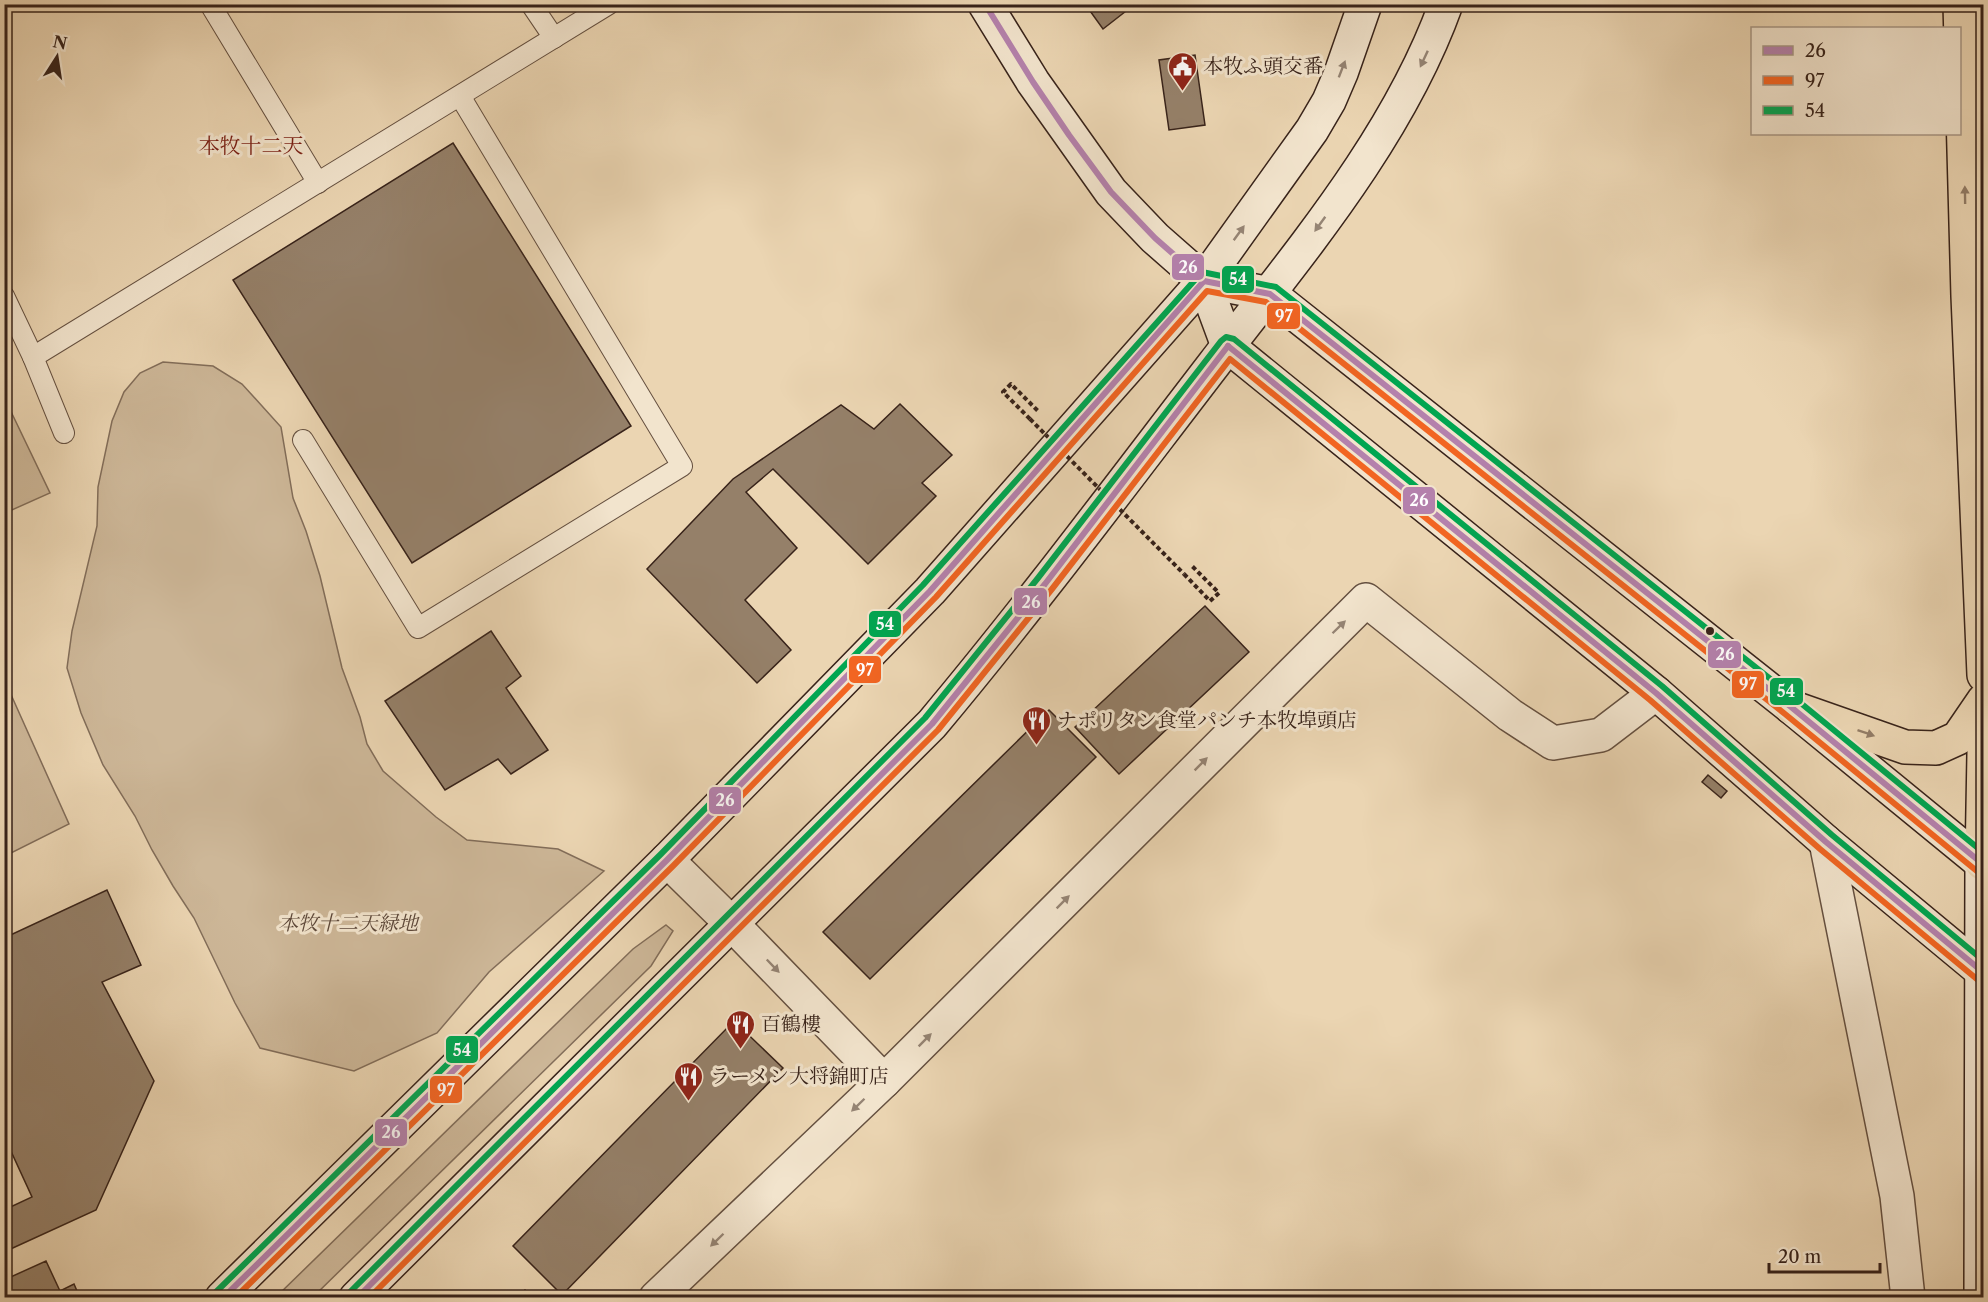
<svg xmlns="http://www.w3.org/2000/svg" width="1988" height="1302" viewBox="0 0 1988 1302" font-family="'Libre Caslon Text','Noto Serif JP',serif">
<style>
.green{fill:#cdb798;stroke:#826d59;stroke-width:1.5}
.building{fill:#958069;stroke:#38231a;stroke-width:1.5}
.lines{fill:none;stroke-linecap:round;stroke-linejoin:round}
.lane-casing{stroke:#655040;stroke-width:22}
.street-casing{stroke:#655040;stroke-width:36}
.secondary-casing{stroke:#38231a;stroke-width:36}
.highway-casing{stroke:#38231a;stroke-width:36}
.path{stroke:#38231a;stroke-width:4;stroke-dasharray:4.5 3;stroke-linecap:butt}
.lane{stroke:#f2e4cd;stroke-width:20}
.street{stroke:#f2e4cd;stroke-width:33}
.secondary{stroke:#f2e4cd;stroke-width:33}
.highway{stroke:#ebd5b2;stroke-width:33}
.path-bridge{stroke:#38231a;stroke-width:4;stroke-dasharray:4.5 3;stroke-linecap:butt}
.bus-1-casing{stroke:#f2e4cd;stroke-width:10}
.bus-2-casing{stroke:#f2e4cd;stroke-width:10}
.bus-3-casing{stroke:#f2e4cd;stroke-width:10}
.bus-1{stroke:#b481ac;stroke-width:6}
.bus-2{stroke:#f26522;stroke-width:6}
.bus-3{stroke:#00a651;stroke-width:6}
.oneway{fill:#958474}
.oneway2{fill:#927c66}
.bus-dot{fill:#38231a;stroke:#f2e4cd;stroke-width:2}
.labels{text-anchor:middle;stroke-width:6;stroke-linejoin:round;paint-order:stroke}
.poi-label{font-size:20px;fill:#38231a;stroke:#f2e4cd;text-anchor:start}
.park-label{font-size:20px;font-style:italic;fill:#5d483a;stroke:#f2e4cd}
.neighbourhood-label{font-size:21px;fill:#7a1f14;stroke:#f2e4cd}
.line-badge{stroke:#f2e4cd;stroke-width:2}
.badge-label{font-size:16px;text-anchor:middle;font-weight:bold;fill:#fff}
</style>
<rect width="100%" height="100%" fill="#ebd5b2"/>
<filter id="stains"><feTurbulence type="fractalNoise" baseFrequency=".00333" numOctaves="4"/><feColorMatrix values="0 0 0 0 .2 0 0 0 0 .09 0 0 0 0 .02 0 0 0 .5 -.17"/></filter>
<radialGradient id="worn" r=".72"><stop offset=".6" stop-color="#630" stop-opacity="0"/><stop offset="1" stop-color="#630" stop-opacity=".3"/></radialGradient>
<g class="green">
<polygon points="163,362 213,366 242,384 281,427 293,498 306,531 320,576 342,668 360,717 367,744 383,771 436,817 467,840 558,849 604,871 489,972 437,1033 354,1071 260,1048 235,1003 194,918 173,886 152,850 135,816 103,765 81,713 67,668 72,631 97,526 98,487 112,421 124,392 140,373"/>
<polygon points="4,397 50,493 5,513 4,513"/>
<polygon points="4,679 69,824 5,856 4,856"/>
<polygon points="666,925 673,931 651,966 313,1297 276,1297 633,949"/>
</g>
<g class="building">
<polygon points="1085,4 1135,4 1103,29"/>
<polygon points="1195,55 1205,125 1169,130 1159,60"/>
<polygon points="453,143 631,426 412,563 233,280"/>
<polygon points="900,404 952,455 922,483 936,496 868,564 773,469 746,492 797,548 745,600 791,650 757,683 647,569 733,479 841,405 874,429"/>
<polygon points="1205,606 1249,652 1119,774 1075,727"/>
<polygon points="491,631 521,676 506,688 548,750 511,774 498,759 445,790 385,701"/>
<polygon points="1049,710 1096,757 870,979 823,932"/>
<polygon points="1708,775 1727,791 1721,798 1702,782"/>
<polygon points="107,890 141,965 102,982 154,1081 96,1210 4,1252 4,1210 32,1197 4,1136 4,938"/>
<polygon points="734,1021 783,1068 562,1295 513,1246"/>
<polygon points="46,1261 60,1291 74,1284 80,1298 4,1298 4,1280"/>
<polygon points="525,1290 533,1298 517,1298"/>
</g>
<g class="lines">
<defs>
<g id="lane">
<polyline points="210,4 318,183"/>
<polyline points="531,4 554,38"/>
<polyline points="4,296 33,357 64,433"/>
<polyline points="33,357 609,4"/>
<polyline points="303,440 418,628 682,466 460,96"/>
</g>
<g id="street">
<polyline points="1826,842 1897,1196 1908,1298"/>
<polyline points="884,1081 1366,600 1510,715 1553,743 1601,735 1656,693"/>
<polyline points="656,1298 884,1081 732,924 667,860"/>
</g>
<g id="secondary">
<polyline points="985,4 1033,82 1111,192 1155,238 1204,281 1228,346 1656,693 1826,842 1984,973"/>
<polyline points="1204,281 1270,294 1791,707 1984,865"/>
<polyline points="222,1298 667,860 930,591 1204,281 1312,130 1329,101 1341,73 1365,4"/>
<path d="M 356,1298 L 932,724 C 1030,607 1121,485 1214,364 C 1299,253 1398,138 1446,4"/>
<polyline points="1981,1298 1982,863"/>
</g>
<g id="highway">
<polyline points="1960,4 1968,296 1984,675"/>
<polyline points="1791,707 1905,747 1936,748 1958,738 1984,700"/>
<polyline points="1982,863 1984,753"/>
</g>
</defs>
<use href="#lane" class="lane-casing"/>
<use href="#street" class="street-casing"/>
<use href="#secondary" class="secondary-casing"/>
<use href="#highway" class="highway-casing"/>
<g class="path">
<polyline points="1030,419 1003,392 1011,384 1038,411"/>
<polyline points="1184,574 1210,601 1219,593 1192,566"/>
</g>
<use href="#lane" class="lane"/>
<use href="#street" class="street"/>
<use href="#secondary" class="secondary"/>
<use href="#highway" class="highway"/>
<polyline class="path-bridge" points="1030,419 1184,574"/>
<defs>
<g id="bus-1">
<polyline points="985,4 1033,82 1069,135 1111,192 1155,238 1204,281 1270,294 1791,707 1984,865"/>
<polyline points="1228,346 1656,693 1826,842 1984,973"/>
<polyline points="223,1298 667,860 930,591 1204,281"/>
<polyline points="357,1298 932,724 1045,584 1228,346"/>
</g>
<g id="bus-2">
<polyline points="235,1298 673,866 936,597 1207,291 1266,302 1785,714 1978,872"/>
<polyline points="369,1298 938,730 1052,589 1230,359 1650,700 1820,849 1978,980"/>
</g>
<g id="bus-3">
<polyline points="216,1292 661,854 923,585 1202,272 1276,287 1797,700 1984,853"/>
<polyline points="350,1292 925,718 1038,578 1221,341 1226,337 1234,339 1662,686 1832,835 1984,961"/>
</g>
</defs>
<use href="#bus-1" class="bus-1-casing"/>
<use href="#bus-2" class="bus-2-casing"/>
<use href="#bus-3" class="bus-3-casing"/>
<use href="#bus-1" class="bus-1"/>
<use href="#bus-2" class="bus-2"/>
<use href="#bus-3" class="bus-3"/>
</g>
<defs><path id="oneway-solid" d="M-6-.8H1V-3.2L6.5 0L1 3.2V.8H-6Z" transform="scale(1.5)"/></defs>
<g class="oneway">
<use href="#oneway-solid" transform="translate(1424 59) rotate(115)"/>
<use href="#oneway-solid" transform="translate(1342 69) rotate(-69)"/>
<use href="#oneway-solid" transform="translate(1320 224) rotate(126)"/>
<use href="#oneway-solid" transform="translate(1239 233) rotate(-54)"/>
<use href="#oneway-solid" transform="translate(1339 627) rotate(-44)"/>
<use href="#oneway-solid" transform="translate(1201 764) rotate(-45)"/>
<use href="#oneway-solid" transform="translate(1063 902) rotate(-45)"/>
<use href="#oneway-solid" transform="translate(773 966) rotate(46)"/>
<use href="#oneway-solid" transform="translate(925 1040) rotate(-45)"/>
<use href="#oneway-solid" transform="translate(858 1105) rotate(136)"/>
<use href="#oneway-solid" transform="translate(717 1240) rotate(136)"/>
</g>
<g class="oneway2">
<use href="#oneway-solid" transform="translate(1965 195) rotate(-91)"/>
<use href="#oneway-solid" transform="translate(1866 733) rotate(19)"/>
</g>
<defs>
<symbol id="civic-pin" viewBox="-11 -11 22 30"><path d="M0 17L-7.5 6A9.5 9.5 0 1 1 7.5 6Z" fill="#8f2418" stroke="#f2e4cd"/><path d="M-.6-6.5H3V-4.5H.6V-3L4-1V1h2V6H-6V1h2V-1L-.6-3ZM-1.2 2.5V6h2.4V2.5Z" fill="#fff"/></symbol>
<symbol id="restaurant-pin" viewBox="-11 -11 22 30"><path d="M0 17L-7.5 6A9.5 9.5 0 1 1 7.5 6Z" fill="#8f2418" stroke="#f2e4cd"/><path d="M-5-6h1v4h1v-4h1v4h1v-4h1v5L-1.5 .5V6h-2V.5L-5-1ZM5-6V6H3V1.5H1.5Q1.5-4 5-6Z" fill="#fff"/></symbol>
</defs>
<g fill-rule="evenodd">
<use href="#civic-pin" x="1166" y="50" width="33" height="45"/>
<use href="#restaurant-pin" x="1020" y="704" width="33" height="45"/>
<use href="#restaurant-pin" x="724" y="1008" width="33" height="45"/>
<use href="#restaurant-pin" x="672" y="1060" width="33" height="45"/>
</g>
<circle class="bus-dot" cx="1710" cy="631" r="5"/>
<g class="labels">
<g class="poi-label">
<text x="1203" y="73">本牧ふ頭交番</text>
<text x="1057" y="727">ナポリタン食堂パンチ本牧埠頭店</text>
<text x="761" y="1031">百鶴樓</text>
<text x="710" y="1083">ラーメン大将錦町店</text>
</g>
<g class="park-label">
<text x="348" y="930">本牧十二天緑地</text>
</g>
<g class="neighbourhood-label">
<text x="251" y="153">本牧十二天</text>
</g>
</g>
<g class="line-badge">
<rect x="1171" y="253" width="34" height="28" rx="6" fill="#b481ac"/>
<rect x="1221" y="265" width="34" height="29" rx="6" fill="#00a651"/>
<rect x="1266" y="302" width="35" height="28" rx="6" fill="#f26522"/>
<rect x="1402" y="486" width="34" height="29" rx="6" fill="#b481ac"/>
<rect x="1013" y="587" width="35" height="29" rx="6" fill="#b481ac"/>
<rect x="868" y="610" width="34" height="28" rx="6" fill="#00a651"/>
<rect x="1707" y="640" width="35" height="29" rx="6" fill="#b481ac"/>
<rect x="848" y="655" width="34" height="29" rx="6" fill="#f26522"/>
<rect x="1731" y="670" width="34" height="29" rx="6" fill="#f26522"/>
<rect x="1769" y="677" width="35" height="29" rx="6" fill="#00a651"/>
<rect x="708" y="786" width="34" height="29" rx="6" fill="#b481ac"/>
<rect x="445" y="1035" width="34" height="29" rx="6" fill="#00a651"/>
<rect x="429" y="1075" width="34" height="29" rx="6" fill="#f26522"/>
<rect x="374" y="1118" width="34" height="29" rx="6" fill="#b481ac"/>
</g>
<g class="badge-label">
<text x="1188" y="273">26</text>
<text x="1238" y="285">54</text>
<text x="1284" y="322">97</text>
<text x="1419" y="506">26</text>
<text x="1031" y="608">26</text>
<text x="885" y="630">54</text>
<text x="1725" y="660">26</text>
<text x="865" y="676">97</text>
<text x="1748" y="690">97</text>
<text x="1786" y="697">54</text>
<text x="725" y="806">26</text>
<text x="462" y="1056">54</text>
<text x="446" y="1096">97</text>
<text x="391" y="1138">26</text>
</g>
<rect width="1988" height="1302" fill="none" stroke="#ebd5b2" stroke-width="24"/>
<rect x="6" y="6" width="1976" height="1290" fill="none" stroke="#38231a" stroke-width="3"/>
<rect x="12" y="12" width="1964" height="1278" fill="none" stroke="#38231a" stroke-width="1.5"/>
<rect x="1751" y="27" width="210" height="108" fill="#f2e4cd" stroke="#a89785" stroke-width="1.5"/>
<rect x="1763" y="46" width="30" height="9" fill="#b481ac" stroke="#a89785" stroke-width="1.5"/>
<text x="1805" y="57" font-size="18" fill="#38231a">26</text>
<rect x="1763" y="76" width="30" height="9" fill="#f26522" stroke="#a89785" stroke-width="1.5"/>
<text x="1805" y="87" font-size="18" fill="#38231a">97</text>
<rect x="1763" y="106" width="30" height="9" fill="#00a651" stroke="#a89785" stroke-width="1.5"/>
<text x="1805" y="117" font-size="18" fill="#38231a">54</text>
<g transform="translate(57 57) rotate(12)" stroke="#f2e4cd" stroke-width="4.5" paint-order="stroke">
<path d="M0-4.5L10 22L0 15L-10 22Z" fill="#38231a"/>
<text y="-9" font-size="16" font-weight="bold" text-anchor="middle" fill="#38231a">N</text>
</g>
<path d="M1769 1263v9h111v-9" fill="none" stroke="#38231a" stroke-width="3"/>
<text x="1778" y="1263" font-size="18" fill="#38231a" stroke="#f2e4cd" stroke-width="4.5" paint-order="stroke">20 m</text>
<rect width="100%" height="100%" filter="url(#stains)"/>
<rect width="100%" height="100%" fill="url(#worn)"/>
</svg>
